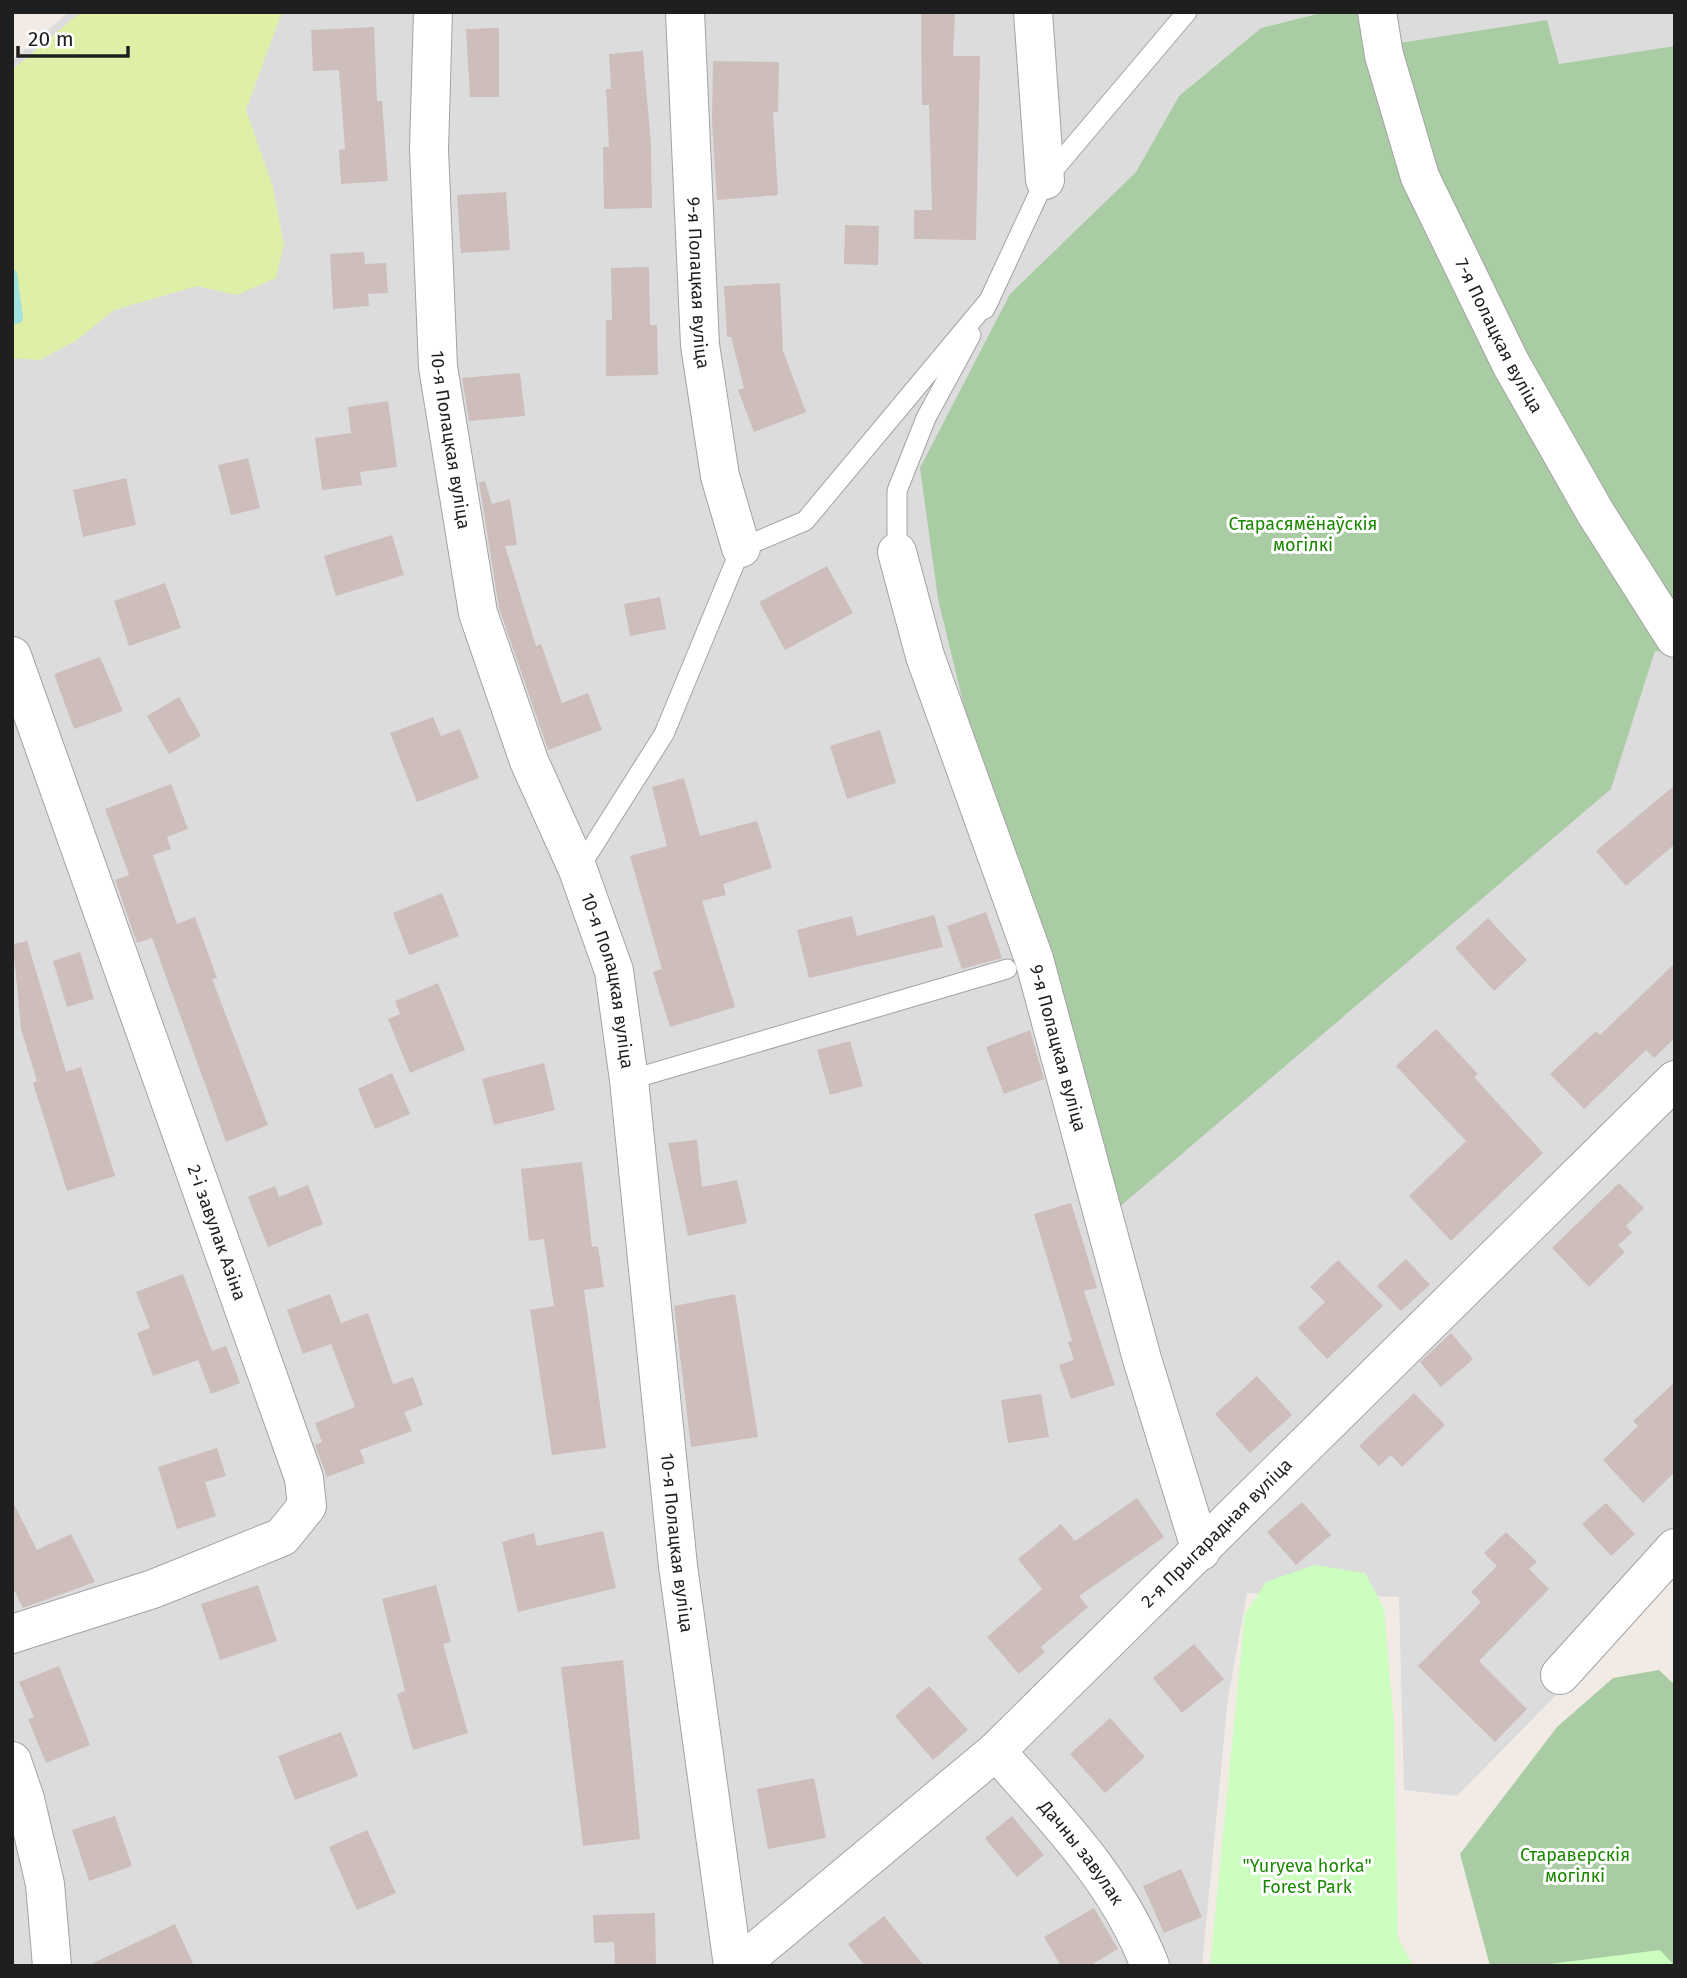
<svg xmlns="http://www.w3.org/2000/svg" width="1687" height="1978" viewBox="0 0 1687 1978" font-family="'Fira Sans',sans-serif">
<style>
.residential{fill:#dddcdd}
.grass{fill:#deefa7}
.cemetery{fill:#a9cca4}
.park{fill:#cbfebf}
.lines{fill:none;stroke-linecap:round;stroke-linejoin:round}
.stream{stroke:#a2e2df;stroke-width:10}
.building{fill:#cdbebb}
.service-casing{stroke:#a3a3a3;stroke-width:21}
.minor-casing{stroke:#a3a3a3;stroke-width:40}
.service{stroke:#fff;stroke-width:19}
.minor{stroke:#fff;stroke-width:38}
.labels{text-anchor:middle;stroke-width:6;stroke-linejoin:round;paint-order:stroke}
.street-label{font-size:18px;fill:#1f1f1f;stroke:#fff}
.park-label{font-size:18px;fill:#1b8802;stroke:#fff}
</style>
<rect width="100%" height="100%" fill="#f1eae5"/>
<g class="residential">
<polygon points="69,12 1325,12 1261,28 1179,96 1136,172 1010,294 1611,789 1655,651 1675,654 1675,1574 1457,1796 1404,1790 1399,1597 1247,1593 1228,1698 1202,1966 12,1966 12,60"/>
<polygon points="1365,12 1675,12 1675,46 1559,65 1547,20 1372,47"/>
</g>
<polygon class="grass" points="81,12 282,12 246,110 273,187 284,245 276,278 237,295 197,286 114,310 77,340 40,360 12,358 12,70"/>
<g class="cemetery">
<polygon points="1325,12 1365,12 1373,47 1547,20 1559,64 1675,46 1675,654 1655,651 1611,789 1117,1209 988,805 938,599 920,468 1010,294 1136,172 1179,96 1261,28"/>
<polygon points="1659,1670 1674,1684 1675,1693 1675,1966 1490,1966 1460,1854 1557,1727 1613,1678"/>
</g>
<g class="park">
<polygon points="1315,1565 1365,1573 1384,1609 1394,1723 1398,1938 1413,1966 1210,1966 1245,1614 1266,1582"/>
<polygon points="1660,1950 1675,1966 1534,1966"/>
</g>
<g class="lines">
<polyline class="stream" points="12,274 18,318 12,320"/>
</g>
<g class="building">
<polygon points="921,12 955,12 953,56 980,56 976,240 914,239 914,210 932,210 929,105 922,105"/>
<polygon points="374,27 377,101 382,101 388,181 341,184 339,150 345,149 339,70 313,71 311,30"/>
<polygon points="499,28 499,97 470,97 466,29"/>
<polygon points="643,51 651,146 652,208 604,209 603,147 609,147 606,89 611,89 609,54"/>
<polygon points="713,61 779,62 778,112 773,112 778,195 717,200 712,122"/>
<polygon points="506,192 510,250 461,253 457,195"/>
<polygon points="845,225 879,226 878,265 844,264"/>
<polygon points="364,252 365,264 386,263 388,293 368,294 369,306 333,309 330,254"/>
<polygon points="649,267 650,325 657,325 658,375 606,376 606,320 612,320 611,268"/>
<polygon points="780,283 783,351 806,412 754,432 738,390 744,388 731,337 727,337 724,286"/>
<polygon points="520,373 525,416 469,421 462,378"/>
<polygon points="388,401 397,467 360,472 362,485 322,490 315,438 351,433 348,407"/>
<polygon points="248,458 260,508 231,515 218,465"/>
<polygon points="126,478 136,525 83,537 73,490"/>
<polygon points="485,481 492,504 510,499 517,545 505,546 536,646 541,644 562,703 588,693 602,730 548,750 499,608 479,482"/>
<polygon points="392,535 404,575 336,596 324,556"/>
<polygon points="827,566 853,613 785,650 759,602"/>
<polygon points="165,583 181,628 129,646 114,601"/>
<polygon points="660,597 666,629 630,636 624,604"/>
<polygon points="100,657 123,711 74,729 54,674"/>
<polygon points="179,697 201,736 169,754 147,716"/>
<polygon points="433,717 441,736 460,729 479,778 417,802 390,733"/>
<polygon points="880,730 896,783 847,799 830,746"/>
<polygon points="684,778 700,836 757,821 772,868 723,884 726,895 702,901 735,1007 670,1027 653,972 662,969 630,856 667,846 652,787"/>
<polygon points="171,784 188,829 167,837 171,849 153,855 177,924 195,917 217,978 212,979 268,1125 226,1142 152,938 137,943 115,880 129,875 105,809"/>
<polygon points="1675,785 1675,844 1626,886 1596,851"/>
<polygon points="442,893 459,936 409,955 393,913"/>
<polygon points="986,912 1002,958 962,969 947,926"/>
<polygon points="934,915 943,947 809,978 797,930 852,916 857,936"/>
<polygon points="1488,918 1527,960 1494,991 1455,948"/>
<polygon points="27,941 66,1072 81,1067 115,1176 67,1191 33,1083 37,1081 21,1029 13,944"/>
<polygon points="80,952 94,999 67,1007 53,961"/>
<polygon points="1675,963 1675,1038 1654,1058 1646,1050 1584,1109 1550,1074 1596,1031 1600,1035"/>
<polygon points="438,983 465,1050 410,1073 388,1019 400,1014 395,1001"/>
<polygon points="1436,1029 1478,1074 1474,1077 1543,1153 1451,1241 1409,1196 1466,1141 1396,1066"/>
<polygon points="1030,1030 1044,1079 1004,1094 986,1047"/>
<polygon points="850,1041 863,1086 830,1095 817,1050"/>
<polygon points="544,1063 555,1110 494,1125 482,1079"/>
<polygon points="392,1073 410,1114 375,1129 358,1089"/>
<polygon points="697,1140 702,1187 737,1180 747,1223 688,1236 668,1143"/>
<polygon points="582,1162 592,1247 598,1246 604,1287 584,1290 606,1448 552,1455 530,1310 554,1306 544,1239 529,1241 521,1169"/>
<polygon points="1619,1183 1644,1208 1626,1226 1632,1233 1618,1245 1625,1252 1589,1287 1552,1248"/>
<polygon points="308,1185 323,1224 268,1247 248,1197 275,1186 279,1197"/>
<polygon points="1071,1203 1097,1288 1084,1291 1115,1385 1071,1399 1059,1365 1074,1360 1068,1342 1072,1341 1034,1214"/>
<polygon points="1406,1259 1430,1285 1401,1311 1377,1286"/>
<polygon points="1338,1260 1383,1306 1327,1359 1298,1328 1325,1302 1310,1287"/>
<polygon points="183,1274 212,1351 226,1346 240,1383 211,1394 198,1360 153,1376 137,1333 150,1328 136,1292"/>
<polygon points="330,1294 341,1323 368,1313 393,1384 413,1377 423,1405 404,1412 412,1431 360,1450 365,1463 327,1477 315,1445 322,1442 315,1423 355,1407 331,1344 303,1354 287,1310"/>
<polygon points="735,1294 758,1437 691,1447 674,1306"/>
<polygon points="1451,1333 1473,1359 1441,1387 1420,1362"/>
<polygon points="1257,1376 1292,1415 1250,1453 1215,1414"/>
<polygon points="1675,1382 1675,1472 1643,1503 1603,1460 1638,1426 1633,1421"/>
<polygon points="1414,1393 1445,1425 1402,1467 1391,1455 1379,1466 1359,1446"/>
<polygon points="1041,1394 1049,1437 1008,1443 1001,1400"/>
<polygon points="217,1448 226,1476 205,1482 216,1516 177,1529 158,1467"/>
<polygon points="1137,1498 1164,1537 1079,1596 1088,1607 1041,1647 1045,1652 1019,1674 987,1637 1042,1589 1018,1559 1061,1524 1075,1541"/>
<polygon points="12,1500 37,1550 71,1534 95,1582 23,1608 12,1586"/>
<polygon points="1302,1502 1331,1535 1296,1565 1267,1532"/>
<polygon points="1606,1503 1635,1534 1611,1556 1582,1524"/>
<polygon points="603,1531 616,1588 518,1612 502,1542 534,1533 537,1546"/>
<polygon points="1506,1532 1537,1562 1529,1569 1549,1589 1479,1661 1527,1709 1495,1742 1418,1666 1481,1602 1471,1592 1497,1566 1484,1553"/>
<polygon points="258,1585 277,1641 220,1660 201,1604"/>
<polygon points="436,1585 451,1642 443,1644 468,1733 413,1750 397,1694 405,1691 382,1599"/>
<polygon points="1194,1644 1224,1679 1182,1713 1153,1678"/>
<polygon points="623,1660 640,1839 583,1846 561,1667"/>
<polygon points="59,1666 90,1745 46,1763 28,1719 34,1717 19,1682"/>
<polygon points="929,1686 968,1730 933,1760 895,1716"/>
<polygon points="1110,1718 1145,1757 1105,1793 1070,1754"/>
<polygon points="341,1732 358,1776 295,1800 278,1756"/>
<polygon points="814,1778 826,1838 768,1849 757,1789"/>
<polygon points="115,1816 132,1866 89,1881 72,1830"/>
<polygon points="1012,1816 1044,1855 1017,1877 985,1838"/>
<polygon points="367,1830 396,1893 357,1910 329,1847"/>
<polygon points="1181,1869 1202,1917 1164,1933 1143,1886"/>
<polygon points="1094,1908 1118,1949 1089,1966 1061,1966 1044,1937"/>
<polygon points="655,1913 656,1966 615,1966 614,1942 594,1943 593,1915"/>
<polygon points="884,1916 924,1966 865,1966 848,1944"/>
<polygon points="175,1924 194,1966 87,1966"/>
</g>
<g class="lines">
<defs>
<g id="service">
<polyline points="985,309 1045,180 1187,12"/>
<polyline points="897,552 897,491 926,418 971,335"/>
<polyline points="578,870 664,734 741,548 805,521 990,299"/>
<polyline points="629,1080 1007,969"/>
</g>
<g id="minor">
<path id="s1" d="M 433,12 L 429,149 L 438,367 L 478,613 L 529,761 L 578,870 L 614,971 L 629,1080 L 678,1566 L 733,1966"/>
<path id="s2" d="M 685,12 L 700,345 L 720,476 L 741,548"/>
<polyline points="1033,12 1045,180"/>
<path id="s3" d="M 1377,12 L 1384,55 L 1420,177 L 1511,364 L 1595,512 L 1675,638"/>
<path id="s4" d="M 897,552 L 925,656 L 1034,959 L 1142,1359 L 1201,1551"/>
<path id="s5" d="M 12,656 L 304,1478 L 307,1506 L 282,1537 L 153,1589 L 12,1634"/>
<polyline points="1560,1675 1675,1548"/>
<path id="s6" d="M 996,1751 C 1055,1818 1118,1881 1150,1966"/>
<polyline points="12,1761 25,1799 45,1884 52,1966"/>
<path id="s7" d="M 738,1966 L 996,1751 L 1675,1080"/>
</g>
</defs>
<use href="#service" class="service-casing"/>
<use href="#minor" class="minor-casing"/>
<use href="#service" class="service"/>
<use href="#minor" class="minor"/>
</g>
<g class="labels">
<g class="street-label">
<text dy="6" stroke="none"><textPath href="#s2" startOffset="271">9-я Полацкая вуліца</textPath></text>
<text dy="6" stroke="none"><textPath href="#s3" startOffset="348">7-я Полацкая вуліца</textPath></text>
<text dy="6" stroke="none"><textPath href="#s1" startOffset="429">10-я Полацкая вуліца</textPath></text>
<text dy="6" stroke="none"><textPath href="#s1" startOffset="996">10-я Полацкая вуліца</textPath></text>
<text dy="6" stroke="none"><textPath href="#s4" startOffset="522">9-я Полацкая вуліца</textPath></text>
<text dy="6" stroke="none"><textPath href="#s5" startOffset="612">2-і завулак Азіна</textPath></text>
<text dy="6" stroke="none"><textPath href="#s7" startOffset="646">2-я Прыгарадная вуліца</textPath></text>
<text dy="6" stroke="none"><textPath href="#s1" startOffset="1563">10-я Полацкая вуліца</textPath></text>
<text dy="6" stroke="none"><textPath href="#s6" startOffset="133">Дачны завулак</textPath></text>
</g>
<g class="park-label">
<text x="1303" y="530">Старасямёнаўскія<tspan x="1303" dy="21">могілкі</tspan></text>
<text x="1575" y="1861">Стараверскія<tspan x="1575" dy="21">могілкі</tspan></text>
<text x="1307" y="1872">"Yuryeva horka"<tspan x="1307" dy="21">Forest Park</tspan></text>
</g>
</g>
<rect width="1687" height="1978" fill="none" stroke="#1f1f1f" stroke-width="28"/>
<path d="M18 46v10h110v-10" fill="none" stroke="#1f1f1f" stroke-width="3.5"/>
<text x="28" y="46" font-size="21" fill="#1f1f1f" stroke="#ffffff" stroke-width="5" paint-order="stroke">20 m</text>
</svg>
